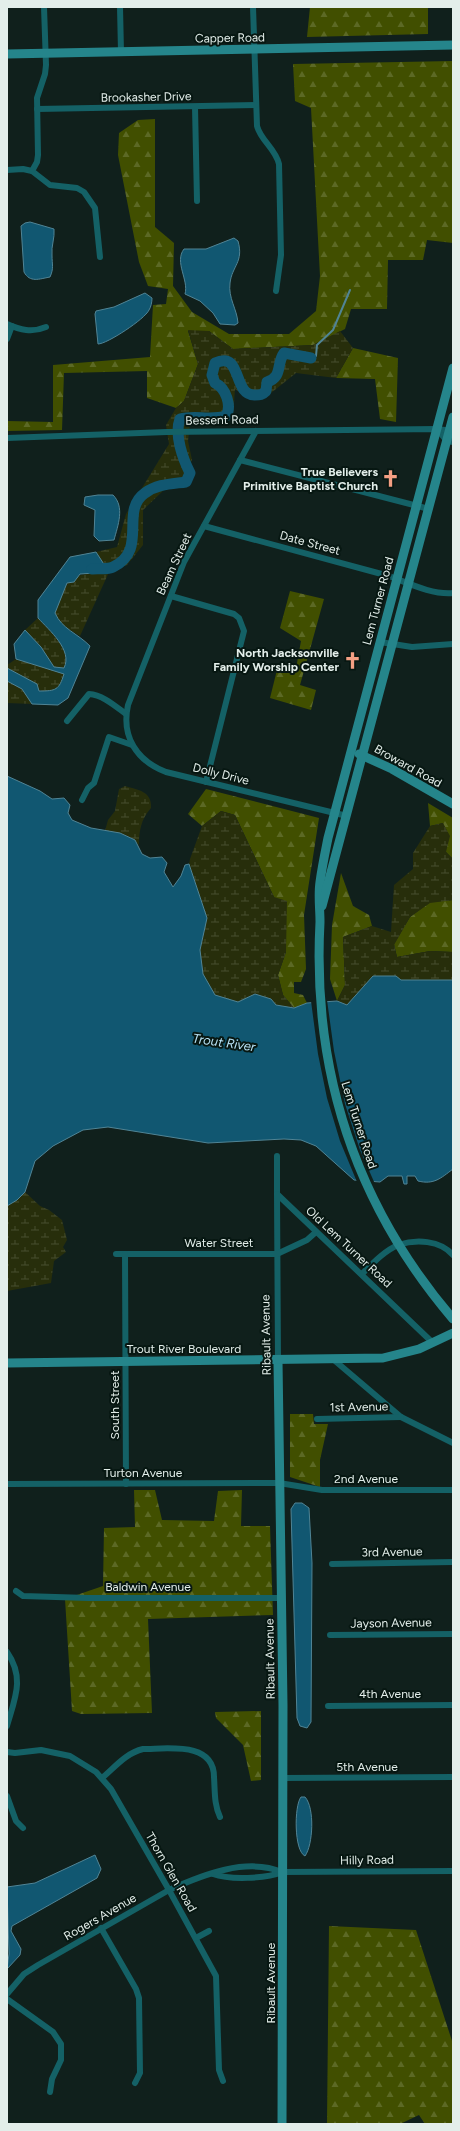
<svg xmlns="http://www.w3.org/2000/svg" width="460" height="2131" viewBox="0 0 460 2131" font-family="Figtree,sans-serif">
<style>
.forest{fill:url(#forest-firs)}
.wetland{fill:url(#wetland-marsh)}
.water{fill:#115771;stroke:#508495}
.pier{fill:#10201c}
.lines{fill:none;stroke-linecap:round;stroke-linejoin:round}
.stream{stroke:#508495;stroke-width:2}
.river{stroke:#115771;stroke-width:11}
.street{stroke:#146166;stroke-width:6}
.secondary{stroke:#25858b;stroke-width:9}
.labels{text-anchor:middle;stroke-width:4;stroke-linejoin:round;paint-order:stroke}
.street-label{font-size:12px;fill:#e3eeea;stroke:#071712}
.poi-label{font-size:12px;font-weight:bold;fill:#e3eeea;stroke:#071712;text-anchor:end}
.water-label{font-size:13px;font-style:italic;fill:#b7e1f4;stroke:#071712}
</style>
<defs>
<pattern id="forest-firs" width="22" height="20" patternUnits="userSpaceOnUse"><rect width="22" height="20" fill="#414f00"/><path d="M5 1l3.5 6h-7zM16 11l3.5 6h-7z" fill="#5c6925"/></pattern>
<pattern id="wetland-marsh" width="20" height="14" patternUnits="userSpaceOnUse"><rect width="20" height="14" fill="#272e0b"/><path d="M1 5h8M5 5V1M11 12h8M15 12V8" fill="none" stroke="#464d2f"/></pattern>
</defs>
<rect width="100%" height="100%" fill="#10201c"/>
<g class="forest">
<polygon points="310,7 428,7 428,34 307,37"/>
<polygon points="453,61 453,243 427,240 423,260 388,260 387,309 351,309 345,329 313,345 233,349 209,331 188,331 198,364 184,401 176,408 147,398 147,371 64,373 62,430 7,431 7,421 53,422 53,365 150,357 153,305 166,304 168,289 148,286 139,262 118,155 119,133 138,120 155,119 155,227 174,243 173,286 192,312 229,334 289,334 316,311 320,276 311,108 295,101 293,64"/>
<polygon points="353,348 398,358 396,422 380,419 375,379 336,378"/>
<polygon points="290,591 324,599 300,685 316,690 311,710 270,698 277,670 295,674 301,641 280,628"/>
<polygon points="206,789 319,818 304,915 306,969 301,982 294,982 294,993 303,995 307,1003 294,1008 283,995 278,975 286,952 274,897 235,815 221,811 202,826 188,814"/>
<polygon points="428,803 453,818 453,859 446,852 443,823 430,826"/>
<polygon points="341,873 353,906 369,915 372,926 343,937 345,985 337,1001 330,979 332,925"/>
<polygon points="453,900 453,952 430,951 397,957 394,944 410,917 430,902"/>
<polygon points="290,1414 313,1414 314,1424 328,1424 320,1460 320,1487 290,1477"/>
<polygon points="134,1490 155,1490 162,1520 214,1521 218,1491 242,1490 241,1526 270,1526 273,1615 148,1619 152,1713 81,1714 72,1711 65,1599 103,1586 104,1528 135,1527"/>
<polygon points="261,1711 261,1780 251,1781 243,1745 216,1718 215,1712"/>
<polygon points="329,1926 416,1930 453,2044 453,2124 425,2124 419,2115 400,2124 327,2124"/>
</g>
<g class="wetland">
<path d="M 188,330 L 209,331 L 233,349 L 313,345 L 340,331 L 353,348 L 336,378 L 296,373 L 266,397 L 249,399 L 235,389 L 233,416 L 221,424 L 190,423 L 188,441 L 192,460 L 190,464 L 193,479 L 186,486 L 165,489 L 143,510 L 143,545 L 127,565 L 109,572 L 80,636 L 60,624 L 55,613 C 70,575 67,575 108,572 L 96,552 L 117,547 L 126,514 L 169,444 L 166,425 L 176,408 L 184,401 L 198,364 Z"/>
<path d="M 38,618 C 49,631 73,650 64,669 L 54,667 L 41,647 L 25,630 Z"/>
<path d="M 16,659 L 65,674 C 63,677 62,682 60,685 C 48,704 18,677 7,668 L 7,665 Z"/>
<polygon points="7,681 22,689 32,704 7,703"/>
<path d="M 125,786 C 138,790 152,791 151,808 C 141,819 139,831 139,845 C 131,835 117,833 105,831 L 108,820 L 115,811 L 119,789 Z"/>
<polygon points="221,811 235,815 274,897 287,901 286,952 278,975 283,995 294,1008 276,1005 271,999 255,994 238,1002 215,995 203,974 200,950 207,918 189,864 190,859 202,826"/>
<polygon points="443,823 450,836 446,852 453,859 453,900 430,903 410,917 394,945 397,957 430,951 453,952 453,980 401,980 396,976 373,976 347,1005 337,1001 345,985 343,937 372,926 391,932 394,885 413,869 413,853 430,826"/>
<polygon points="25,1192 40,1206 49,1210 62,1220 67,1240 63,1247 66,1252 54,1261 51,1283 7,1291 7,1206 17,1200"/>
</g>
<g class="water">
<path d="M 30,222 L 54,229 C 55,238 51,246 52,255 C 52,265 54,268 50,277 C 39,279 30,283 24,272 L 21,226 L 25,223 Z"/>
<path d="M 234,238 L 238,241 C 244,262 232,266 230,283 C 228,298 237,309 238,323 L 235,325 L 220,324 L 213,313 L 200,301 L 185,294 C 189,280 174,262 184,249 L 206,249 Z"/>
<path d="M 145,293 L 152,298 C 152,302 151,307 149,310 C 145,319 107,344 98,344 L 95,314 L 96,311 L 114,307 Z"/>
<path d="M 98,495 L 113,495 C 125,507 118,525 114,540 L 99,541 L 94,536 L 95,510 L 84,505 L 85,497 Z"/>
<path d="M 96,552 L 109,572 L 80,574 L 74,582 L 67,583 L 55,613 C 62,629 77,633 90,646 L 68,698 L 58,705 L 32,704 L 22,689 L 7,681 L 7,668 L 37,684 L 39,691 C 56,691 59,690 64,674 L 16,659 L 14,644 L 25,630 L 41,647 L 54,667 L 64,668 C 73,650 49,630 38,618 L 38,600 L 70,557 Z"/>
<path d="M 7,776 L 40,791 L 52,799 L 64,798 L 70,805 L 68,813 L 72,820 L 91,828 L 120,833 L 135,840 L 142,854 L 150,858 L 162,857 L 167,863 L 164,872 L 173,887 L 181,876 L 185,865 L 189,864 L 207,918 L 200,950 L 203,974 L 215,995 L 238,1002 L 255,994 L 271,999 L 276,1005 L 294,1008 L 307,1003 L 337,1001 L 347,1005 L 373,976 L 396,976 L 401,980 L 453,980 L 453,1169 C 441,1178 434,1185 418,1181 L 415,1176 L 407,1176 L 407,1184 L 404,1184 L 402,1176 L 388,1176 L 380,1182 L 354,1180 L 316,1146 L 301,1140 L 284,1139 L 208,1143 L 108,1127 L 83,1130 L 53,1146 L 35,1161 L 25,1192 L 17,1200 L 7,1206 Z"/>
<polygon points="295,1503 302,1503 309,1508 312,1563 311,1722 307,1728 300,1726 297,1718 291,1509"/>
<path d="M 301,1797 L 305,1797 C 315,1808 313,1845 305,1856 C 294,1851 294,1806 301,1797 Z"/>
<polygon points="95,1855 101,1869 97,1878 12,1926 11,1931 21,1949 20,1955 7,1969 9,1954 7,1887 35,1883"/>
</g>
<polygon class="pier" points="327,1000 334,1051 345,1104 360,1150 375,1184 357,1182 340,1141 327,1098 318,1054 311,1001"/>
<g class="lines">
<polyline class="stream" points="311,358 316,356 317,345 333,330 350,290"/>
<path class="river" d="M 92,569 C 98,568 107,570 113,567 C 149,550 119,511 145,493 C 157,484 171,484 186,482 L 190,473 C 183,459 174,435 180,419 C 195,415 211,421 226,416 C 232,406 226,388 215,383 L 212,375 L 215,363 C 243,350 232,396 255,395 C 260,395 262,395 266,391 L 267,382 C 283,377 276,364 284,353 L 311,358"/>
<g class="street">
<polyline points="120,7 121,52"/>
<path d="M 253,7 L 257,126 C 261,141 275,148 279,164 L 281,255 L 276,291"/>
<polyline points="195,107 197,201"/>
<polyline points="37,109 256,105"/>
<polyline points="7,170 23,169 32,171 50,185 77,188 84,192 95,208 100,257"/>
<polyline points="32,171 37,162 38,155 37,98 45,74 46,65 44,7"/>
<path d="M 7,324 C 20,330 32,333 46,327"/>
<polyline points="7,339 12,326"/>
<polyline points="437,429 447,441 453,442"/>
<path d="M 256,431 L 184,562 L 128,705 C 121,737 137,761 166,772 L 347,816"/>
<polyline points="7,438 167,432 437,429 453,431"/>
<polyline points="240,460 429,509"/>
<path d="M 204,526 L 389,576 C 408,583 432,595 453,593"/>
<polyline points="171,596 234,614 239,618 244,631 206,782"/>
<polyline points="380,642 412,647 453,644"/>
<path d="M 67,721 L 89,694 C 103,695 115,706 126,714"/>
<polyline points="82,800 88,788 94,783 109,737 132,745"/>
<polyline points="277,1156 277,1194 433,1343"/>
<polyline points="277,1194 278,1361"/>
<polyline points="116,1254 277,1254 307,1240 316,1232"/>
<polyline points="125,1254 126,1484"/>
<path d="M 362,1274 C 372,1264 384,1251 398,1245 C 416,1239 440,1240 453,1255"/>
<polyline points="334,1360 401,1417 453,1443"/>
<polyline points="317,1419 401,1417"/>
<polyline points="7,1484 279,1483 322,1490 453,1490"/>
<polyline points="332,1564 453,1562"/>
<polyline points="16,1591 23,1596 88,1598 281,1598"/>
<polyline points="330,1635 453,1634"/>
<path d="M 7,1652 C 25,1678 15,1698 7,1726"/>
<polyline points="328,1706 453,1705"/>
<polyline points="7,1752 15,1753 41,1750 70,1756 96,1772 111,1789 169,1890 216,1976 219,2070 223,2081"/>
<path d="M 102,1778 C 115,1767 126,1753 143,1749 C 167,1749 214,1741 214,1777 C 215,1792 214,1804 220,1817"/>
<polyline points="282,1778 453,1777"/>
<polyline points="7,1796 16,1821 23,1828"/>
<path d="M 213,1874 C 229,1880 266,1879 282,1872 L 453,1871"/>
<polyline points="101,1928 136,1989 139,1998 140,2073 135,2083"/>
<polyline points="196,1938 209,1931"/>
<path d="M 7,1994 L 24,1974 L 38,1965 L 169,1890 C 202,1875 247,1857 282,1872"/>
<polyline points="7,1999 53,2032 61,2044 61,2060 52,2079 50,2092"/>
</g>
<g class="secondary">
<polyline points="7,54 453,45"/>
<path d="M 453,368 L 328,838 C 325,853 322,867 320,882 C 318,895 320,909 320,922 C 312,1072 355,1204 453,1319"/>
<polyline points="359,754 392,769 453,804"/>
<polyline points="322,906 453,417"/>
<polyline points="278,1361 283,1705 282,2124"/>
<polyline points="7,1363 383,1358 419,1349 453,1333"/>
</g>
</g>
<defs>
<symbol id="church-bare" viewBox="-9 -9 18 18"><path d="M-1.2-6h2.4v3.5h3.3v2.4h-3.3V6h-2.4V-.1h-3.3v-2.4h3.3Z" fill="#f39f83" stroke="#071712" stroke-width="2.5" paint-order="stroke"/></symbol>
</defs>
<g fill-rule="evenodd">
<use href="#church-bare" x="378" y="466" width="25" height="25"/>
<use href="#church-bare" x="340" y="648" width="25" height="25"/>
</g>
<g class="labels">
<g class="street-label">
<text transform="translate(230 38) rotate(-1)" y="4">Capper Road</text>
<text transform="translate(146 97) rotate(-1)" y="4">Brookasher Drive</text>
<text transform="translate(222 420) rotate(-1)" y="4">Bessent Road</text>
<text transform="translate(310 543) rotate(15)" y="4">Date Street</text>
<text transform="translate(174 564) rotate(-65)" y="4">Beam Street</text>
<text transform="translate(378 601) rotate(-75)" y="4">Lem Turner Road</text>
<text transform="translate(408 766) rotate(29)" y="4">Broward Road</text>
<text transform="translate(221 774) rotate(14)" y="4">Dolly Drive</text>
<text transform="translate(359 1125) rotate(72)" y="4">Lem Turner Road</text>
<text x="219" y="1247">Water Street</text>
<text transform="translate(349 1247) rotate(43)" y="4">Old Lem Turner Road</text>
<text transform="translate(266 1335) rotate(-91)" y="4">Ribault Avenue</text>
<text x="184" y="1353">Trout River Boulevard</text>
<text transform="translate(115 1405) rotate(-90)" y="4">South Street</text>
<text transform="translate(359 1407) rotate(-1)" y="4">1st Avenue</text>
<text x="143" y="1477">Turton Avenue</text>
<text x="366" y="1483">2nd Avenue</text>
<text transform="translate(392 1552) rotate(-1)" y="4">3rd Avenue</text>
<text x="148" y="1591">Baldwin Avenue</text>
<text transform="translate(391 1623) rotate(-1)" y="4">Jayson Avenue</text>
<text transform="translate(270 1659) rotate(-91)" y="4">Ribault Avenue</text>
<text x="390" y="1698">4th Avenue</text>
<text x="367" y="1771">5th Avenue</text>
<text transform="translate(367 1860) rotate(-1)" y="4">Hilly Road</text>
<text transform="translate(171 1872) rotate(60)" y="4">Thorn Glen Road</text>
<text transform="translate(100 1917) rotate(-30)" y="4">Rogers Avenue</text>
<text transform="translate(271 1983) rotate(-90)" y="4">Ribault Avenue</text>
</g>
<g class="poi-label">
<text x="378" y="476">True Believers<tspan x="378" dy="14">Primitive Baptist Church</tspan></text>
<text x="339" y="657">North Jacksonville<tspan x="339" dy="14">Family Worship Center</tspan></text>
</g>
<g class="water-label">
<text transform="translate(224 1042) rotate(8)" y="5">Trout River</text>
</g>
</g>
<rect width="460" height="2131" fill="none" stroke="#e3eeea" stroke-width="16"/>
</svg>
